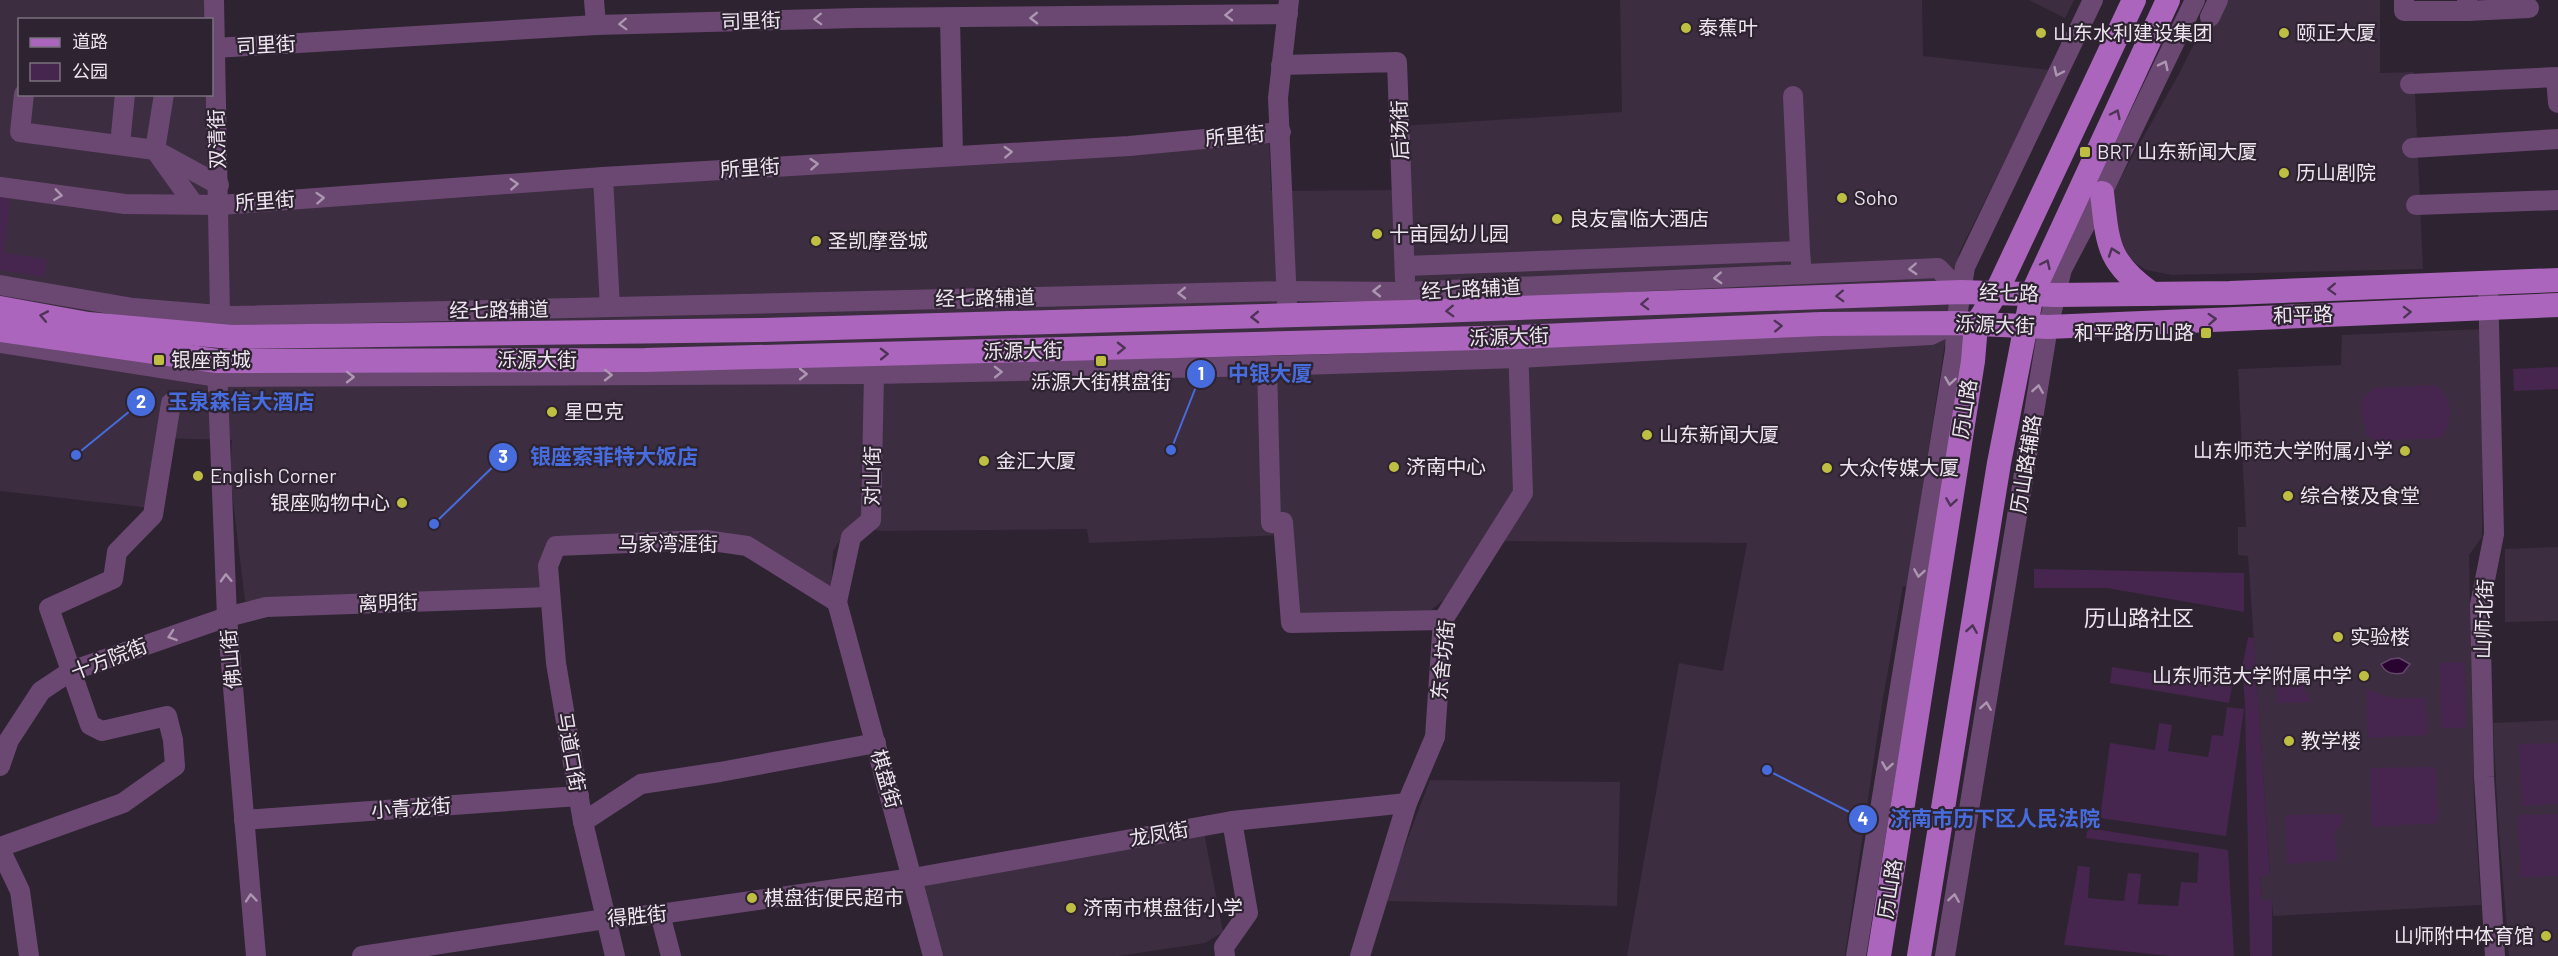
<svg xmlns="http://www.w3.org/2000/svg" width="2558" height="956" viewBox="0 0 2558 956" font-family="Barlow,'Noto Sans SC',sans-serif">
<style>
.built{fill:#3c2d40}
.green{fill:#46264e}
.water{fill:#290431;stroke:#64486a;stroke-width:1.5}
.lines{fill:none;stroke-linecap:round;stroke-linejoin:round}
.minor{stroke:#6a4872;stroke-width:20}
.major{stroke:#ab65bc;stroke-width:24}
.oneway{stroke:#ac96b0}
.oneway2{stroke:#4d3454}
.poi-dot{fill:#bebf42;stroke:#2e2331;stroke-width:2}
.labels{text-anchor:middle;stroke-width:4.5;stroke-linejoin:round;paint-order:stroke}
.street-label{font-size:20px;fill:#ede5ef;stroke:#2e2331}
.poi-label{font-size:20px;fill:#ede5ef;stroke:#2e2331;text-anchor:start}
.quarter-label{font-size:22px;fill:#ede5ef;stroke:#2e2331}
.leader{fill:none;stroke:#476cdd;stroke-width:2}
.callout-dot{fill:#476cdd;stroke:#2e2331;stroke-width:2}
.mark-label{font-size:18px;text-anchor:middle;font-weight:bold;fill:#fff}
.callout-label{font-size:21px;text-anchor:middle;font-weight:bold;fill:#476cdd;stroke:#2e2331;stroke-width:4.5;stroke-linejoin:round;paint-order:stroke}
</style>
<rect width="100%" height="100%" fill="#2e2331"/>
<g class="built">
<polygon points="0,0 207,0 207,19 20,20 20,94 210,95 214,212 1269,139 1271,191 1402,190 1401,126 1622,112 1620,0 1922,0 1923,56 2050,70 1959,253 1907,587 1903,586 1882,704 1845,956 1627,956 1679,663 1723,671 1747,543 1487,541 1459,587 1430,611 1292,617 1284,535 1089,543 1087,529 881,531 849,526 833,551 831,592 748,539 551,542 540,588 245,601 230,476 232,440 158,438 151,508 0,491"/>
<polygon points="2029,0 2074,0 2065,18"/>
<polygon points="2216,0 2380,0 2380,73 2414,72 2423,269 2172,275 2146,270 2127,257 2113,218 2113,191 2180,72"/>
<polygon points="2483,329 2482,537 2469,555 2474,800 2481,905 2273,916 2272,900 2262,900 2260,875 2270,874 2248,556 2238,555 2238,527 2246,527 2238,369 2341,365 2342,335"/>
<polygon points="2558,547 2558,621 2505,622 2505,549"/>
<polygon points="2558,720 2558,956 2509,956 2498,819 2493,723"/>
<polygon points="1430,780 1620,782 1617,906 1384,901"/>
<polygon points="1203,827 1223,932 1205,943 1118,956 940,956 916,883"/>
</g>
<g class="green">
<polygon points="0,195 10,197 4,253 47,259 45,277 0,270"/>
<polygon points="2558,367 2558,389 2514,391 2513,369"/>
<path d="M 2436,385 C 2453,400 2454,419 2442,438 L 2376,441 L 2367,436 L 2361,409 L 2364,396 L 2376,388 Z"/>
<polygon points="2034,569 2244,573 2244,612 2107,588 2034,588"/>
<polygon points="2248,637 2254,638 2270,875 2260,876 2262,900 2272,900 2272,956 2250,956 2245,703 2242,668"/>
<polygon points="2464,662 2466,724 2464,728 2441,728 2440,663"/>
<polygon points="2112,667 2232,686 2229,703 2110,683"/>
<polygon points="2303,685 2311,702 2277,703 2277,686"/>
<polygon points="2366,689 2391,698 2425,698 2427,735 2368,738"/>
<polygon points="2227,707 2244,709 2226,836 2100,818 2110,743 2155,750 2159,723 2172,725 2168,751 2208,757 2212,735 2223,736"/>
<polygon points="2558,743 2558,804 2522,806 2519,744"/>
<polygon points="2436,767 2438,823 2372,827 2370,768"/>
<polygon points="2342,814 2343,821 2334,834 2338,860 2287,864 2285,815"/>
<polygon points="2558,814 2558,876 2521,877 2518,815"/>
<polygon points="2088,828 2228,850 2234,956 2171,956 2064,945 2078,866 2090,867 2088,898 2124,901 2128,873 2141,874 2138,904 2178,906 2181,882 2197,883 2199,853 2086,838"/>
</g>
<path class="water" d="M 2399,658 L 2410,664 L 2403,673 C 2393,675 2385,673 2381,664 L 2391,659 Z"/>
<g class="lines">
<g class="minor">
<polyline points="214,0 220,315"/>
<polyline points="594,0 596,25"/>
<polyline points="2404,0 2404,11 2468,11"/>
<polyline points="2467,0 2468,11 2529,8"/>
<polyline points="2210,17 2218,0"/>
<polyline points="950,19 953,155"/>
<polyline points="215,48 596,25 856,18 1288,14"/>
<polyline points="1281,65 1397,62 1405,280"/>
<polyline points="2410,84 2556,77 2558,103"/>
<polyline points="24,94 20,132 155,150 193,203"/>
<polyline points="164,94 155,150 219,185"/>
<polyline points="1793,96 1800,251"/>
<polyline points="120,144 125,94"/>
<polyline points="2412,148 2558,139"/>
<polyline points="603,177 610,307"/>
<polyline points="0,187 125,204 220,205 603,177 1129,146 1281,132"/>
<polyline points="2416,205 2558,200"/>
<polyline points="1405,266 1800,251 1802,274"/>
<polyline points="2488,283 2494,534 2480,605 2484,777 2495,956"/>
<polyline points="0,285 133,308 231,316 1287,291 1405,292 1938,268 1961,292"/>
<polyline points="1287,303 1278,98 1289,0"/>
<polyline points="0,343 218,377 874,374 1267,366 1518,358 1931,335 1954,324"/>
<polyline points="217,366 227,617 256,956"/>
<polyline points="1267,366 1271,523 1283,522 1291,623 1443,620"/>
<polyline points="874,374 871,520 851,537 837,602 933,956"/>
<polyline points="0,766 9,740 41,691 71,671 227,617 266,607 549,597"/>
<polyline points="244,820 579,796"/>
<polyline points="583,822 641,784 720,772 876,743"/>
<polyline points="0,847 123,803 175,766 173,740 167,716 102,731 90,725 49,608 113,579 117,552 153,515 171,403"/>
<polyline points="0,849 20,891 29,956"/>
<polyline points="660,914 671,956"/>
<polyline points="362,956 605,919 660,914 913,878 1232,821 1407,803"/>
<polyline points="615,956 583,822 556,663 548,566 556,546 705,540 747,546 837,602"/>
<polyline points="1225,956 1224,947 1248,913 1232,821"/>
<polyline points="1360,956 1407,803 1435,737 1443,620 1523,493 1518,344"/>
<polyline points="1856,956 1955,351 1956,323 1965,267 2093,0"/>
<polyline points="1945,956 2048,327 2062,269 2102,193 2195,0"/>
</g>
<g class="major">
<path d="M 2102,193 C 2108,245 2107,262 2152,294"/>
<polyline points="0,308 88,324 231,337 760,330 1408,312 1961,292 2056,295 2230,293 2558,280"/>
<polyline points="0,330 217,361 645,360 1518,337 1821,324 1956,323 2048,327 2558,305"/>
<polyline points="1879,956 1973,361 1976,325 1996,293 2134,0"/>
<polyline points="1919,956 1999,463 2032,294 2168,0"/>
</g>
</g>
<defs><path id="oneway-chevron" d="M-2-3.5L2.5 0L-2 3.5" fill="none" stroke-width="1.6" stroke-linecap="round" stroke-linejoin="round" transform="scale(1.5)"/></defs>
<g class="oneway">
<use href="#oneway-chevron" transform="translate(1229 15) rotate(179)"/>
<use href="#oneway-chevron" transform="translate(1034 18) rotate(179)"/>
<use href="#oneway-chevron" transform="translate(818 19) rotate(178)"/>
<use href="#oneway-chevron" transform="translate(623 24) rotate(178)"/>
<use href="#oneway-chevron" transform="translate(2164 65) rotate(-64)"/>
<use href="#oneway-chevron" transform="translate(2058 72) rotate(115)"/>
<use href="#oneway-chevron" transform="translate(1008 152) rotate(-3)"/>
<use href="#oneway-chevron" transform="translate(814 164) rotate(-4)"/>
<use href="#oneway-chevron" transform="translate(514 184) rotate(-4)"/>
<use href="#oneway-chevron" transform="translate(58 195) rotate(8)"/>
<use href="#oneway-chevron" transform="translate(320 198) rotate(-4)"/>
<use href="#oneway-chevron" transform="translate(1913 269) rotate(177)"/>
<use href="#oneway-chevron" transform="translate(1718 278) rotate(177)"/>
<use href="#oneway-chevron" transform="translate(1377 291) rotate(-180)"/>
<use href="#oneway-chevron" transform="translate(1182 293) rotate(179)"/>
<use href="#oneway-chevron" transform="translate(998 372) rotate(-1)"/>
<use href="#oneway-chevron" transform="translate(803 374)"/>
<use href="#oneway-chevron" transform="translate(608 375)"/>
<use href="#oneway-chevron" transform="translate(350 377)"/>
<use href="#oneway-chevron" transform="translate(1950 381) rotate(99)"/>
<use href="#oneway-chevron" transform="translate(2038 389) rotate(-81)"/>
<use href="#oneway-chevron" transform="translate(1919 573) rotate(99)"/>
<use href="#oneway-chevron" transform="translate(226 578) rotate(-92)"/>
<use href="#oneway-chevron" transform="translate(172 636) rotate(161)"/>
<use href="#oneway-chevron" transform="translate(1986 706) rotate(-81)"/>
<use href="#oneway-chevron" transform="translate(1887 766) rotate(99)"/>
<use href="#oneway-chevron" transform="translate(251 898) rotate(-95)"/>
<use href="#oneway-chevron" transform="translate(1954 898) rotate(-81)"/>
</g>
<g class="oneway2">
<use href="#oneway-chevron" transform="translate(2116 114) rotate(-65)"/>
<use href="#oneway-chevron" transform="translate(2113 252) rotate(-109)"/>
<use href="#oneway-chevron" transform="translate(2046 264) rotate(-65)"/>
<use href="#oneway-chevron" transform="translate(2332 289) rotate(178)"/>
<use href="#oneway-chevron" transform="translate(1840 296) rotate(178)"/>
<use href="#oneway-chevron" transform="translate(1645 304) rotate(178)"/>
<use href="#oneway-chevron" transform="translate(1450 311) rotate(178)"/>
<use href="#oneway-chevron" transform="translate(2407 312) rotate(-2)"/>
<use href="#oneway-chevron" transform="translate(44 316) rotate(-169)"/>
<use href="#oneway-chevron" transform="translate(1255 317) rotate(179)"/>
<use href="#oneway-chevron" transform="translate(2212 319) rotate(-3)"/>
<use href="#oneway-chevron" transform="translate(1778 326) rotate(-2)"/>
<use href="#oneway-chevron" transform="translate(1121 348) rotate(-1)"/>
<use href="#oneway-chevron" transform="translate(884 354) rotate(-1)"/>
<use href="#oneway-chevron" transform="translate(1951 502) rotate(99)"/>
<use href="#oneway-chevron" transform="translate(1972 629) rotate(-81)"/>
</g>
<g class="poi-dot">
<circle cx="1686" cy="28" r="6"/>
<circle cx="2041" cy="33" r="6"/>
<circle cx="2284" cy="33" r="6"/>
<rect x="2079" y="146" width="12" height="12" rx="3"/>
<circle cx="2284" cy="173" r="6"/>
<circle cx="1842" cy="198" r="6"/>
<circle cx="1557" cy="219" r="6"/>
<circle cx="1377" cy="234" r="6"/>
<circle cx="816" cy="241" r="6"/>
<rect x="2200" y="327" width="12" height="12" rx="3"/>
<rect x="153" y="354" width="12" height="12" rx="3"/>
<rect x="1095" y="355" width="12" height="12" rx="3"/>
<circle cx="552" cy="412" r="6"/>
<circle cx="1647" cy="435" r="6"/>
<circle cx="2405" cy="451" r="6"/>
<circle cx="984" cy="461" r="6"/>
<circle cx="1394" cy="467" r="6"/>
<circle cx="1827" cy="468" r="6"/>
<circle cx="198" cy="476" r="6"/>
<circle cx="2288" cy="496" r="6"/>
<circle cx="402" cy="503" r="6"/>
<circle cx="2338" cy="637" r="6"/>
<circle cx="2364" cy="676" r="6"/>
<circle cx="2289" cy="741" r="6"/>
<circle cx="752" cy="898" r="6"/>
<circle cx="1071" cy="908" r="6"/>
<circle cx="2546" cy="936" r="6"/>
</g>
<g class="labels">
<g class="street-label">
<text transform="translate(751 21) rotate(-2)" y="7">司里街</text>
<text transform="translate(266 45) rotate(-3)" y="7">司里街</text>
<text transform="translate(1400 130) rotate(-92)" y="7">后场街</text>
<text transform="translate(1235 136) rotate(-5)" y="7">所里街</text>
<text transform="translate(217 139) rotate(-92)" y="7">双清街</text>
<text transform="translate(750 168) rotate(-4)" y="7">所里街</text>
<text transform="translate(265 201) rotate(-4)" y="7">所里街</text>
<text transform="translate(1471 289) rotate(-3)" y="7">经七路辅道</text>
<text transform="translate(2009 293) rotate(2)" y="7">经七路</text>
<text transform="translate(985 298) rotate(-1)" y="7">经七路辅道</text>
<text transform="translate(499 310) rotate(-1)" y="7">经七路辅道</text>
<text transform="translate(2303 315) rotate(-2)" y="7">和平路</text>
<text transform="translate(1995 325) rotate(2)" y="7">泺源大街</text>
<text transform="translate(1509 337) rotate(-2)" y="7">泺源大街</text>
<text transform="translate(1023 351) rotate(-1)" y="7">泺源大街</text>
<text x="537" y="367">泺源大街</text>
<text transform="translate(1965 409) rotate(-81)" y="7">历山路</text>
<text transform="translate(2026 464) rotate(-81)" y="7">历山路辅路</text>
<text transform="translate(872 476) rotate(-89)" y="7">对山街</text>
<text x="668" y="551">马家湾涯街</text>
<text transform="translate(388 603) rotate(-2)" y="7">离明街</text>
<text transform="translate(2484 619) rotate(-88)" y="7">山师北街</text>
<text transform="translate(109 659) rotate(-21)" y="7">十方院街</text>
<text transform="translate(231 659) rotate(-95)" y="7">佛山街</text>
<text transform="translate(1443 660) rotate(-84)" y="7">东舍坊街</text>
<text transform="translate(571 752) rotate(80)" y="7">马道口街</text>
<text transform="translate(886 779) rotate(74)" y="7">棋盘街</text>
<text transform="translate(411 808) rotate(-4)" y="7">小青龙街</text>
<text transform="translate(1159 834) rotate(-10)" y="7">龙凤街</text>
<text transform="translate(1890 889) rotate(-81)" y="7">历山路</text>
<text transform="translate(637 916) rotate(-6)" y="7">得胜街</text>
</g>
<g class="poi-label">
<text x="1698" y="35">泰蕉叶</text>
<text x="2053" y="40">山东水利建设集团</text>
<text x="2296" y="40">颐正大厦</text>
<text x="2097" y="159">BRT 山东新闻大厦</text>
<text x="2296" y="180">历山剧院</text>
<text x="1854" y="205">Soho</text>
<text x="1569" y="226">良友富临大酒店</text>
<text x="1389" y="241">十亩园幼儿园</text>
<text x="828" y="248">圣凯摩登城</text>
<text x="2194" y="340" text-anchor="end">和平路历山路</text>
<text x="171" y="367">银座商城</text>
<text x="1101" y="389" text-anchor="middle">泺源大街棋盘街</text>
<text x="564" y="419">星巴克</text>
<text x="1659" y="442">山东新闻大厦</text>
<text x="2393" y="458" text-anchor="end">山东师范大学附属小学</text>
<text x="996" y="468">金汇大厦</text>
<text x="1406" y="474">济南中心</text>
<text x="1839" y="475">大众传媒大厦</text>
<text x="210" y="483">English Corner</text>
<text x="2300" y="503">综合楼及食堂</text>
<text x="390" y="510" text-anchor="end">银座购物中心</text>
<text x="2350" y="644">实验楼</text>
<text x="2352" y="683" text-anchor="end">山东师范大学附属中学</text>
<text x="2301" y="748">教学楼</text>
<text x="764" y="905">棋盘街便民超市</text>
<text x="1083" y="915">济南市棋盘街小学</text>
<text x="2534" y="943" text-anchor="end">山师附中体育馆</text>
</g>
<g class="quarter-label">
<text x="2139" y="626">历山路社区</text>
</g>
</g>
<path class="leader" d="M1171 450L1201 374M76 455L141 402M434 524L503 457M1767 770L1863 819"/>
<g class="callout-dot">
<circle cx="1171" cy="450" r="6"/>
<circle cx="76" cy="455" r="6"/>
<circle cx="434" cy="524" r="6"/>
<circle cx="1767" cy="770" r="6"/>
<circle cx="1201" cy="374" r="15"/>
<circle cx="141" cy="402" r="15"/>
<circle cx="503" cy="457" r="15"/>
<circle cx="1863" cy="819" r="15"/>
</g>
<g class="mark-label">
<text x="1201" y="380">1</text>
<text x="141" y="408">2</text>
<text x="503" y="463">3</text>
<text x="1863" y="825">4</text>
</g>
<g class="callout-label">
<text x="1270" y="381">中银大厦</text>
<text x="241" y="409">玉泉森信大酒店</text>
<text x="614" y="464">银座索菲特大饭店</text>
<text x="1995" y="826">济南市历下区人民法院</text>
</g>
<rect x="18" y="18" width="195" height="78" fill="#2e2331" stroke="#7a717d" stroke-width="1.5"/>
<rect x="30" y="38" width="30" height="9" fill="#ab65bc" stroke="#7a717d" stroke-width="1.5"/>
<text x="72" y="48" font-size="18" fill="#ede5ef">道路</text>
<rect x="30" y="63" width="30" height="18" fill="#46264e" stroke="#7a717d" stroke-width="1.5"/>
<text x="72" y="78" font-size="18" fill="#ede5ef">公园</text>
</svg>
